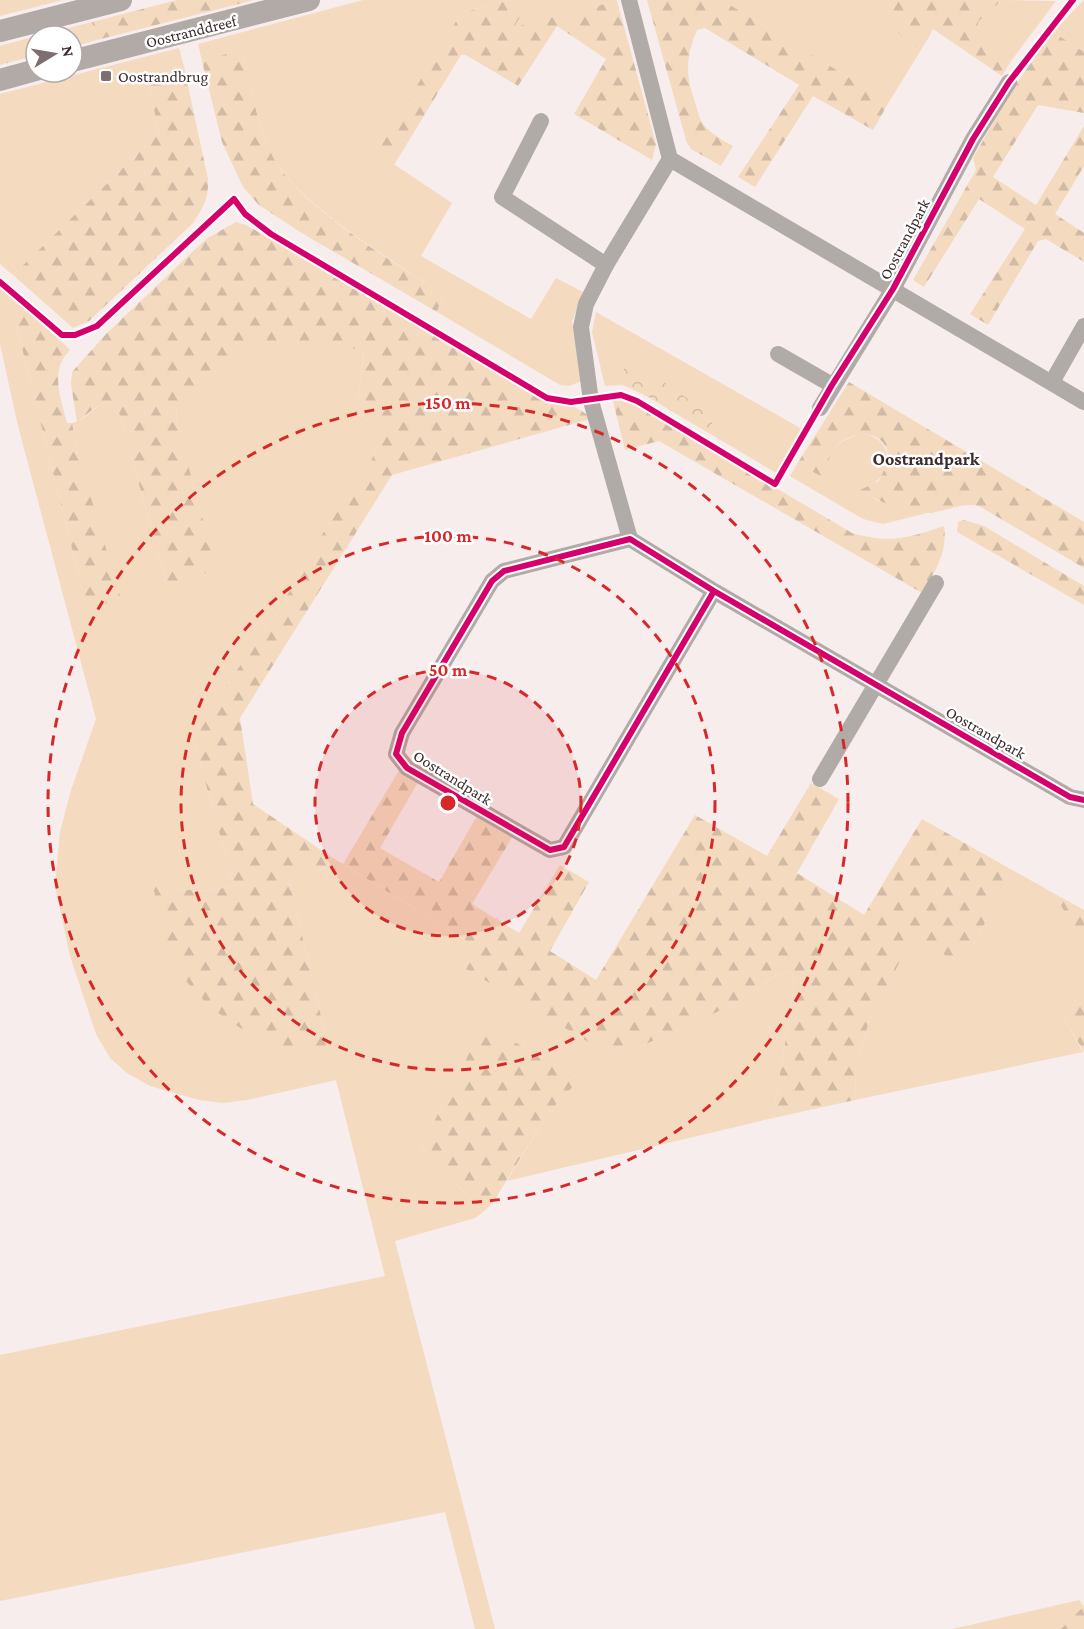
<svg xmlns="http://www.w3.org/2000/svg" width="1084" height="1629" viewBox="0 0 1084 1629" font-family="'Crimson Pro',serif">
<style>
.green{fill:#f4dabf}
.forest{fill:url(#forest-firs)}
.park{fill:url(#park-crowns)}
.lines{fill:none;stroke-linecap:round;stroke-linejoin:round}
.minor{stroke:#b1aba8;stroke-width:16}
.secondary{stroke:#b1aaa7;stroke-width:22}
.cycleway-casing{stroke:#fff;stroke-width:10}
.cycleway{stroke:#d6006c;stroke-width:6}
.ring{fill:none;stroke:#d62828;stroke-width:3;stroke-dasharray:10 8}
.poi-dot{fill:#7d6f6f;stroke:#fff;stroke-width:2}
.labels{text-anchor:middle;stroke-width:5;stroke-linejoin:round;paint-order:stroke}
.street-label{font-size:16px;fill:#3b2b2b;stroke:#fff}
.poi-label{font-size:16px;fill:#3b2b2b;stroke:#fff;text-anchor:start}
.neighbourhood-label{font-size:18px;font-weight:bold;fill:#3b2b2b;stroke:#fff}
.centre{fill:#d62828;stroke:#fff;stroke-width:3}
.ring-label{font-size:18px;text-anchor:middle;font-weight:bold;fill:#d62828;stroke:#fff;stroke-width:5;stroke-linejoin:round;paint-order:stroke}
</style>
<defs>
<pattern id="forest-firs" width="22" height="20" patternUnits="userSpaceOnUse" patternTransform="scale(1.5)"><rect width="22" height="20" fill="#f4dabf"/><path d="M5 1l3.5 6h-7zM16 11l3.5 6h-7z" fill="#d2bba4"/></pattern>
<pattern id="park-crowns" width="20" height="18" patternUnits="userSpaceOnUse" patternTransform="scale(1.5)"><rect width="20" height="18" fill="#f4dabf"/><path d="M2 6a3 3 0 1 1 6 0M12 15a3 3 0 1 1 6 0" fill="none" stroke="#d2bba4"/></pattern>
</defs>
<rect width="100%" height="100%" fill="#f7eded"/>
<g class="green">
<polygon points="0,0 63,0 0,16"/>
<path d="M 363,0 L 509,0 L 461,13 L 377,153 L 452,203 L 421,256 L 531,319 L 556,278 L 583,292 L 572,322 L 584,380 L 569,386 L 560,385 L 437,312 L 443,294 C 396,263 297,204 272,155 C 257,123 249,84 243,49 L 202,61 L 198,44 Z"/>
<polygon points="530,0 617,0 617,1 513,28"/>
<path d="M 722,0 L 890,0 C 889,19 902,44 921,50 L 889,102 Z"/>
<polygon points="1002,0 1056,1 1011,61 985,43 977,27 979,21"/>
<polygon points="1084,0 1084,52 1053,32"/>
<polygon points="92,22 97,40 72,47 72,36 37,36"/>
<polygon points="36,36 36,56 18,60 14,42"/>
<polygon points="179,48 184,67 147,77 159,133 13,275 0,264 0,94"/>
<path d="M 0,285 L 8,292 L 87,609 L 78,454 L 72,423 C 88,420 97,400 116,402 L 168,588 L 177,404 L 256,342 L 364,348 L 356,413 L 384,431 L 369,466 L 327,526 L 277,613 L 192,734 L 234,886 L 207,891 L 171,889 L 151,875 L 329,1051 L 289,879 L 284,876 L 327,867 L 333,858 L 478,948 L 466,969 L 615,1058 C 659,1037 707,1020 749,995 C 763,987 775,969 792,973 L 795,980 L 773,1118 L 507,1181 L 548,1113 L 580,1079 L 497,1032 L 488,1029 L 480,1032 L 421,1147 L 483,1212 L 475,1218 L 395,1241 L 495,1629 L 475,1629 L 445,1512 L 0,1601 L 0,1355 L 385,1276 L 336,1080 L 247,1100 L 223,1103 L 199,1100 L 150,1086 L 127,1073 L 110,1058 L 96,1034 L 70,956 L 55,886 L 60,832 L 71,790 L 96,719 L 18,426 L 0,344 Z"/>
<polygon points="596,312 802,429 778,474 645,395 623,385 605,386 592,332"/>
<path d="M 862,434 C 900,439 892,481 861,490 L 878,501 L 927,513 L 883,524 L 863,519 L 790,476 L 797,464 L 830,480 C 823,453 836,440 862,434 Z"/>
<polygon points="1014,871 1055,894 1084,949 1084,988 1064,1019 1083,1052 855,1100 856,1067 869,1021 912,937 962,964"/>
<polygon points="1079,1600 1084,1606 1061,1629 952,1629"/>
</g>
<g class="forest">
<polygon points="177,0 254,0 97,40 92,22"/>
<polygon points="509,0 530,0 514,27 617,1 656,144 652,160 574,114 606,59 557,26 518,86 466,55 461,55 394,165 376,153 461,13"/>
<path d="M 647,0 L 722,0 L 889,102 L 873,130 L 813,96 L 755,187 L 738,177 L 799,85 L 705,28 L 697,30 C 686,56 685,75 695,102 C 697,109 699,118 703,124 C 711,134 722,140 733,146 L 721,166 L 691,149 L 686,140 Z"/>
<path d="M 890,0 L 1002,0 L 979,21 L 977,27 L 985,43 L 1011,61 L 1002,76 L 933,29 L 921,50 C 900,43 889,21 890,0 Z"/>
<polygon points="1053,32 1084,52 1084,113 1038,105 993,177 1036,205 1084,126 1084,166 1055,214 1084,233 1084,262 1046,239 1038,241 988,325 970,314 1025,229 979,199 924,287 913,280 976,170 973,158 1013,88"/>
<polygon points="14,42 18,60 0,65 0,46"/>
<path d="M 243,49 C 249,84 257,123 272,155 C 296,204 396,264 443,294 L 437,312 L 300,232 L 259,205 L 243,187 L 222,142 L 202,61 Z"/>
<path d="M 184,67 L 208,179 C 209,198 203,208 193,223 L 89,321 L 73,328 L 13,275 L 159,133 L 147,77 Z"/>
<path d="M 236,222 L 246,225 L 527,386 C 542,394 585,407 590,419 L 392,475 L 240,718 L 253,804 L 333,858 L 327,867 L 284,876 L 289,879 L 329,1051 C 319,1051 307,1053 297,1051 C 253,1041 202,1009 179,970 C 162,940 157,906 151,874 L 171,889 L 207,891 L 234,886 L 192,734 L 277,613 L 327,526 L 369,466 L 384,431 L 356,413 L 364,349 L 256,342 L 177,404 L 176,420 L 216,569 L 168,588 L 116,402 C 101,400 88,414 77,422 L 71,384 L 72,372 L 107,333 L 206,239 Z"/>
<path d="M 8,292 L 70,350 C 49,370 61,399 67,423 L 72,423 L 78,454 L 121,599 L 87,609 Z"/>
<path d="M 849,382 L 1084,522 L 1084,568 L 979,506 C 961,502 946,512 928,513 C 905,514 878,501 860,490 L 879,481 C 882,473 889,464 888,455 C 885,419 814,432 831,481 L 797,464 Z"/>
<path d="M 613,401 L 624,401 L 636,405 L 852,533 C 890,544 908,538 944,526 C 948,552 935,572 922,593 L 659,441 L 625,450 Z"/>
<polygon points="964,520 984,526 1084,586 1084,605 957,532 958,522"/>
<path d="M 401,767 L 420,779 L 380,848 L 439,882 L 478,814 L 513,836 L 472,904 L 519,933 L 560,865 L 589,882 L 550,951 L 596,980 L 695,815 L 767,856 L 811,783 L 839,799 L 797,873 L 864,915 L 922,819 L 1014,871 L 962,964 L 912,938 L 869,1021 L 856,1067 L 855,1100 L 773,1118 L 795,980 L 792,973 C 774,969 763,987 749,995 C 707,1020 659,1037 615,1058 L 466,969 L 478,948 L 343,864 Z"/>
<polygon points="1055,894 1084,910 1084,949"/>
<polygon points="1084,988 1084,1052 1064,1019"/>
<polygon points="488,1029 497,1032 580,1079 548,1113 492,1204 483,1212 421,1147 480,1032"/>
<polygon points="1084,1606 1084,1629 1061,1629"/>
</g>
<polygon class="park" points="624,364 658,378 715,418 707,432 645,395 623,385"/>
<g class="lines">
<g class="minor">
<polyline points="629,0 670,159"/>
<polyline points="541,121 502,197 606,265"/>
<polyline points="778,354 832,385"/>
<polyline points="1052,382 1084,326"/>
<polyline points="820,408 893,289 973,139 1009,82"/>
<polyline points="630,539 591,401 581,327 586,304 606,265 670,159 1084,402"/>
<polyline points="714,591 564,847 550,850 407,768 396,754 402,733 492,581 504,571 630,539 714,591 1070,797 1084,800"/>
<polyline points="820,779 936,583"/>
</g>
<g class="secondary">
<polyline points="0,31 121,0"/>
<polyline points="72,61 309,0"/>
<polyline points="0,80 36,70"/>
</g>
<defs>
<g id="cycleway">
<polyline points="0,282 62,335 75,335 97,326 234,199 245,214 271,234 547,398 571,402 621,395 637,401 775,484 832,385 893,289 973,139 1009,82 1073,0"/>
<polyline points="714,591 564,847 550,850 407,768 396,754 402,733 492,581 504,571 630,539 714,591 1070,797 1084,800"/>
</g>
</defs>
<use href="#cycleway" class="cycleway-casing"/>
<use href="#cycleway" class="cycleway"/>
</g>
<circle cx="448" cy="803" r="133" fill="#d62828" fill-opacity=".12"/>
<g class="ring">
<circle cx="448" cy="803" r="133"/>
<circle cx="448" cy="803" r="267"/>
<circle cx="448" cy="803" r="400"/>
</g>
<rect class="poi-dot" x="100" y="70" width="12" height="12" rx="3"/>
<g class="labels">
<g class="street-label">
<text transform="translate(191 31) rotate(-14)" y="6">Oostranddreef</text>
<text transform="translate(904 239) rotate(-62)" y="6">Oostrandpark</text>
<text transform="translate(986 732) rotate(30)" y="6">Oostrandpark</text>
<text transform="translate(453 777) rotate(32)" y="6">Oostrandpark</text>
</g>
<g class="poi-label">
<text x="118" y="82">Oostrandbrug</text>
</g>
<g class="neighbourhood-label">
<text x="926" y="465">Oostrandpark</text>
</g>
</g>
<circle cx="448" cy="803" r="9" class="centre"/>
<g class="ring-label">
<text x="448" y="409">150 m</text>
<text x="448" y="542">100 m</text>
<text x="448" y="676">50 m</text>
</g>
<g transform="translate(54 54) rotate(79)"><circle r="28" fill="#ffffff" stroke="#b1aaaa" stroke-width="1.5"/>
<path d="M0-4.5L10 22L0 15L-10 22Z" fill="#7d6f6f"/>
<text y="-9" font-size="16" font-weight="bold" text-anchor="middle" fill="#3b2b2b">N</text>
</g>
</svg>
